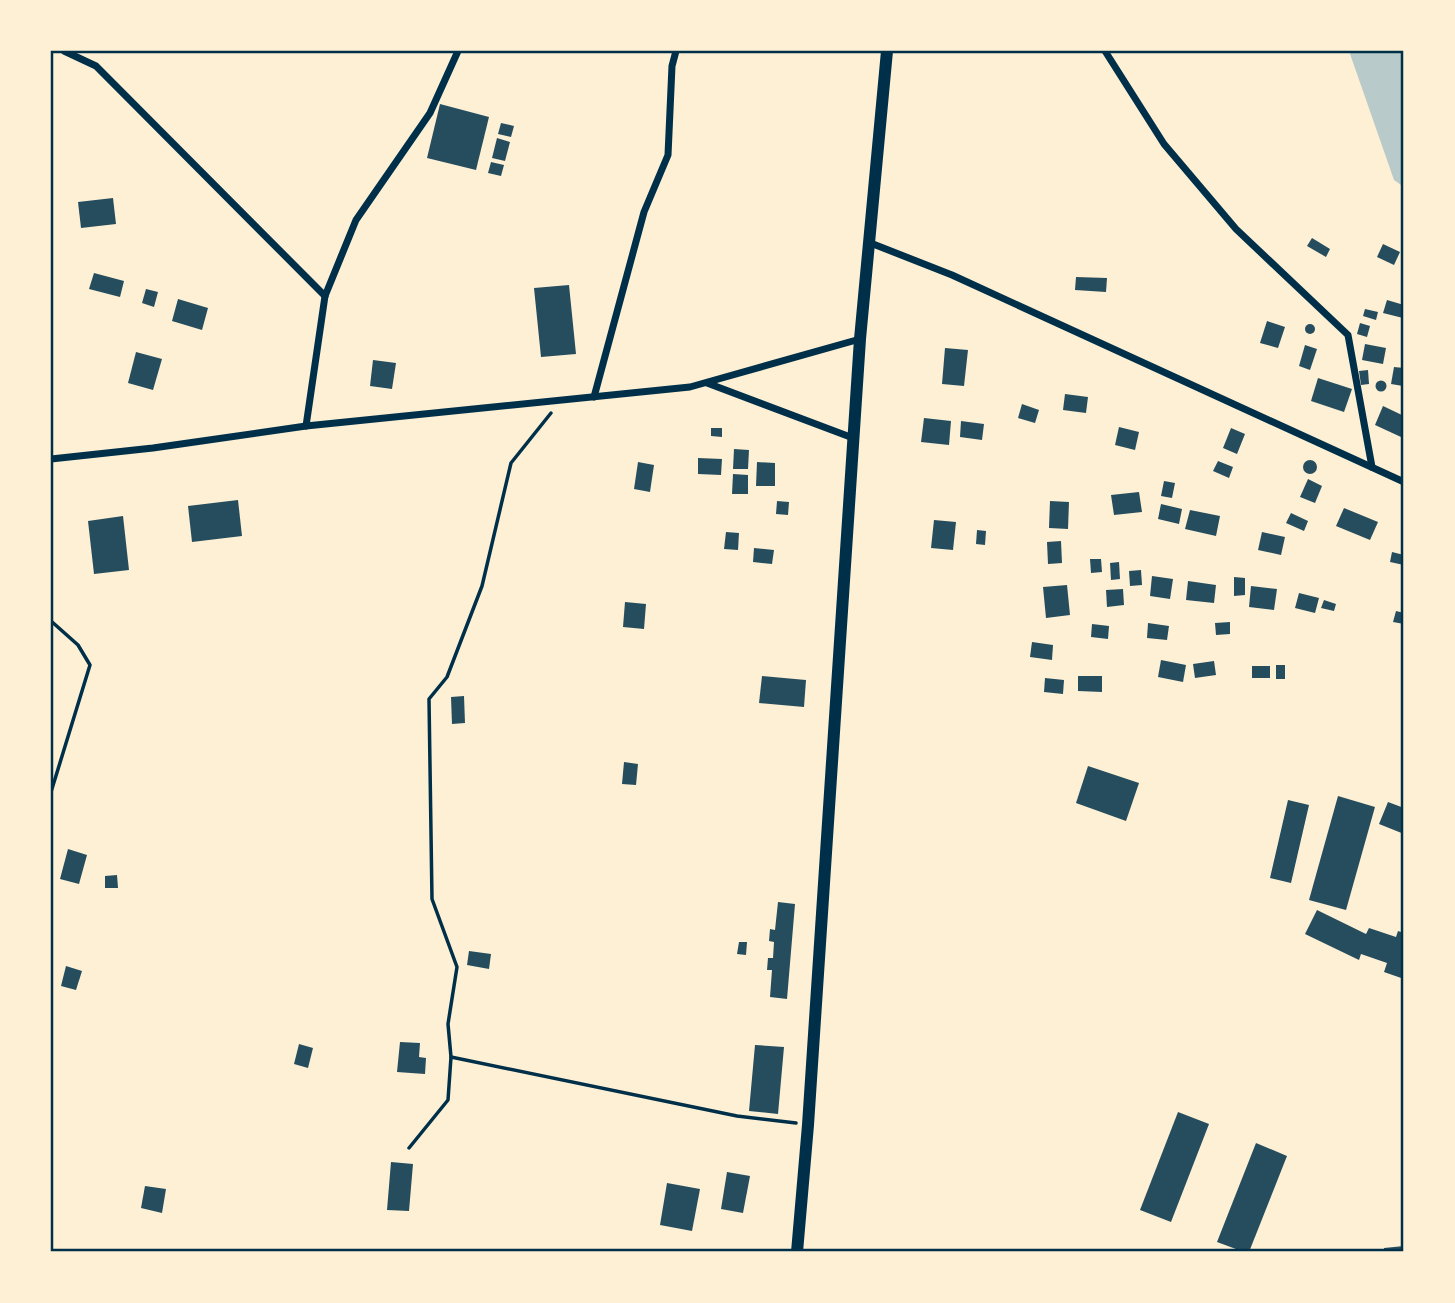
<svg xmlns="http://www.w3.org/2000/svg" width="1455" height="1303" viewBox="0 0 1455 1303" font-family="'Asap Condensed',sans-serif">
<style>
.green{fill:#b9caca}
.building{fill:#264d5e}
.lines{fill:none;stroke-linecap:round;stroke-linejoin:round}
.path{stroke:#003049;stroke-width:3.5}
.minor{stroke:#003049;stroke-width:7}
.primary{stroke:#003049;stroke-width:12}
.neatline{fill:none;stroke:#003049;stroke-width:2.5}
</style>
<rect width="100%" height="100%" fill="#fdf0d5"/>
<polygon class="green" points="1349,51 1404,51 1404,187 1394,180"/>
<g class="building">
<polygon points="440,104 489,117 476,170 427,158"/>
<polygon points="501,123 514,126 511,137 498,134"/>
<polygon points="497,138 510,142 505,161 492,158"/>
<polygon points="491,162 504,165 501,176 488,173"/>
<polygon points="113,198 116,224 81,228 78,202"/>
<polygon points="1312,238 1330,249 1326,257 1307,246"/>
<polygon points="1383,244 1400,252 1394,265 1377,257"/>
<polygon points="94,273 124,281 120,297 89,289"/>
<polygon points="1076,277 1107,278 1106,292 1075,290"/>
<polygon points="569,285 576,354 541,357 534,288"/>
<polygon points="146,289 158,292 154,307 142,303"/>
<polygon points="178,299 208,308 202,330 172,321"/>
<polygon points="1387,300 1404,305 1403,318 1383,313"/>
<polygon points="1365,309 1378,312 1376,320 1363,316"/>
<polygon points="1267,321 1285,327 1278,348 1260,343"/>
<polygon points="1360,323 1370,326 1367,337 1357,334"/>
<circle cx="1310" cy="329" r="5"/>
<polygon points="1365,344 1386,348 1383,364 1362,360"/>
<polygon points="1305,345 1317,349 1310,370 1299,366"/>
<polygon points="945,348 968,350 964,386 942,384"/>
<polygon points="136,352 162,359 153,390 128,383"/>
<polygon points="373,360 396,363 392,389 370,386"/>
<polygon points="1394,367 1404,368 1403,386 1391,384"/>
<polygon points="1368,370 1369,384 1361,385 1359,371"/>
<polygon points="1318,378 1352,389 1344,412 1311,401"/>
<circle cx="1381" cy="386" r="5.5"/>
<polygon points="1065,394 1088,397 1086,413 1063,410"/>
<polygon points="1022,404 1039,410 1035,423 1018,418"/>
<polygon points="1383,406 1404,416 1404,430 1401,437 1375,425"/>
<polygon points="924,418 951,421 949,445 921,442"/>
<polygon points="961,421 984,424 982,440 960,437"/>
<polygon points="1119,427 1139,432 1135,450 1115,445"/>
<polygon points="711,428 722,428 722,437 711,436"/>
<polygon points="1231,428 1245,434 1237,454 1223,448"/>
<polygon points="734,449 749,450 748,469 733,469"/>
<polygon points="698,458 722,459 721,475 698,474"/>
<circle cx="1310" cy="467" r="7"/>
<polygon points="1218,461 1233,467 1229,478 1213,471"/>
<polygon points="638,462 654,465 650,492 634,489"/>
<polygon points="757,462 775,463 775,486 756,486"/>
<polygon points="733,474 748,475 748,494 732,494"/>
<polygon points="1308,479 1322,486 1315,503 1300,497"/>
<polygon points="1164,481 1175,483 1172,498 1161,496"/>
<polygon points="1139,492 1142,512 1114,515 1111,495"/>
<polygon points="238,500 242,536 192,542 188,506"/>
<polygon points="777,501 789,502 788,515 776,514"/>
<polygon points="1050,501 1069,502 1068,529 1049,528"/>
<polygon points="1161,504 1182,509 1179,524 1158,519"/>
<polygon points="1344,508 1378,522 1370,540 1336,526"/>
<polygon points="1190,510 1220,516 1216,536 1185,529"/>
<polygon points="1291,513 1308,521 1304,531 1286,523"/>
<polygon points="123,516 129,570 94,574 88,521"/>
<polygon points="934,520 956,522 953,550 931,548"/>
<polygon points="977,530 986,531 985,545 976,544"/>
<polygon points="726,532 739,533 738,550 724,549"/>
<polygon points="1262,532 1285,537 1281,555 1258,550"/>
<polygon points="1061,541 1062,563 1048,564 1047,542"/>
<polygon points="754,548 774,550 772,564 753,562"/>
<polygon points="1392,552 1404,555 1404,565 1390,562"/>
<polygon points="1090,559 1101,559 1102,572 1091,573"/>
<polygon points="1119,562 1120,579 1111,580 1110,563"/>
<polygon points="1141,570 1142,585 1130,586 1129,571"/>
<polygon points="1152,576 1173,579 1170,599 1150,596"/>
<polygon points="1234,577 1245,578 1245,595 1234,596"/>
<polygon points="1188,581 1216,585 1214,603 1186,600"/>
<polygon points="1067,585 1070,615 1046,618 1043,587"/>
<polygon points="1251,586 1277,589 1274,610 1249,607"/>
<polygon points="1123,589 1124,605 1107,607 1106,590"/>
<polygon points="1299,593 1319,598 1315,613 1295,608"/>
<polygon points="1324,600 1336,604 1334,611 1321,608"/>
<polygon points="625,602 646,604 644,629 623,627"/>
<polygon points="1396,611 1404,613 1404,624 1393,622"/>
<polygon points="1230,622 1230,634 1216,635 1215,623"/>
<polygon points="1148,623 1169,626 1167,640 1147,638"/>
<polygon points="1092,624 1109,626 1108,639 1091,637"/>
<polygon points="1032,642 1053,645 1052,660 1030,657"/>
<polygon points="1161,660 1186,665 1183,682 1158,677"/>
<polygon points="1214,661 1216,675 1195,678 1193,664"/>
<rect x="1276" y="665" width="9" height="14"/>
<rect x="1252" y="666" width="18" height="12"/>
<polygon points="762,676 806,680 804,707 759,703"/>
<polygon points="1078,676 1102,676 1102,692 1078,691"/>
<polygon points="1045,678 1064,680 1063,694 1044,692"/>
<polygon points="464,696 465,723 452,724 451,697"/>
<polygon points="624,762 638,764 636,785 622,784"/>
<polygon points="1088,766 1139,783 1126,821 1076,803"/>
<polygon points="1338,796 1375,807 1346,910 1309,900"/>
<polygon points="1288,800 1309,805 1291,883 1270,878"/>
<polygon points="1388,802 1404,808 1404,834 1379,824"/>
<polygon points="68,849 87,855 79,884 60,879"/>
<polygon points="117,875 118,888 105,888 105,876"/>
<polygon points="778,902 795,904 787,999 770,997 772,970 767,970 768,958 773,958 774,942 769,941 770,929 775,930"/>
<polygon points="1317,910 1366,934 1369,928 1396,937 1398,931 1404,933 1404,979 1384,972 1387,963 1361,954 1359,960 1305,934"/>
<polygon points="739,942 747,942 746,955 737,954"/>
<polygon points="469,951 491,954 489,969 467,965"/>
<polygon points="66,966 82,971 76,990 61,986"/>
<polygon points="400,1042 420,1043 419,1057 426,1058 425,1074 397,1072"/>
<polygon points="299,1044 313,1048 308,1068 294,1064"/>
<polygon points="755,1045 784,1047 778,1114 749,1111"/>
<polygon points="1178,1112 1209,1124 1171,1222 1140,1210"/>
<polygon points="1256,1143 1287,1156 1249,1252 1244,1252 1217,1242"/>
<polygon points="391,1162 413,1164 409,1211 387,1210"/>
<polygon points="727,1172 750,1176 743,1213 721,1209"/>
<polygon points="667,1183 700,1189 692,1231 660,1225"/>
<polygon points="145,1186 166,1189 162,1213 141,1208"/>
<polygon points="1404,1246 1404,1252 1384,1252 1384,1248"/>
</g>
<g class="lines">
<g class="path">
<polyline points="51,621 78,645 90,665 51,792"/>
<polyline points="451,1057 448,1024 457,967 432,899 429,699 447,677 482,586 511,463 551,413"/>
<polyline points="409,1148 448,1100 451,1057 737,1116 796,1123"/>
</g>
<g class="minor">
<polyline points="64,51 96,66 325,296"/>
<polyline points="1105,51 1164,144 1236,229 1348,335 1372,467"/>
<polyline points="868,242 952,275 1404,482"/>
<polyline points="707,383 853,438"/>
<polyline points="594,397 644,212 668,155 672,66 676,51"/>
<polyline points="306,426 325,296 356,220 430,113 458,51"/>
<polyline points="51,459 153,448 306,426 690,387 860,339"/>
</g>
<polyline class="primary" points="797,1252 808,1125 860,339 887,51"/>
</g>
<rect width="1455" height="1303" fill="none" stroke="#fdf0d5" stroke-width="105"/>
<rect x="52" y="52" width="1350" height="1198" class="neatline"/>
</svg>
